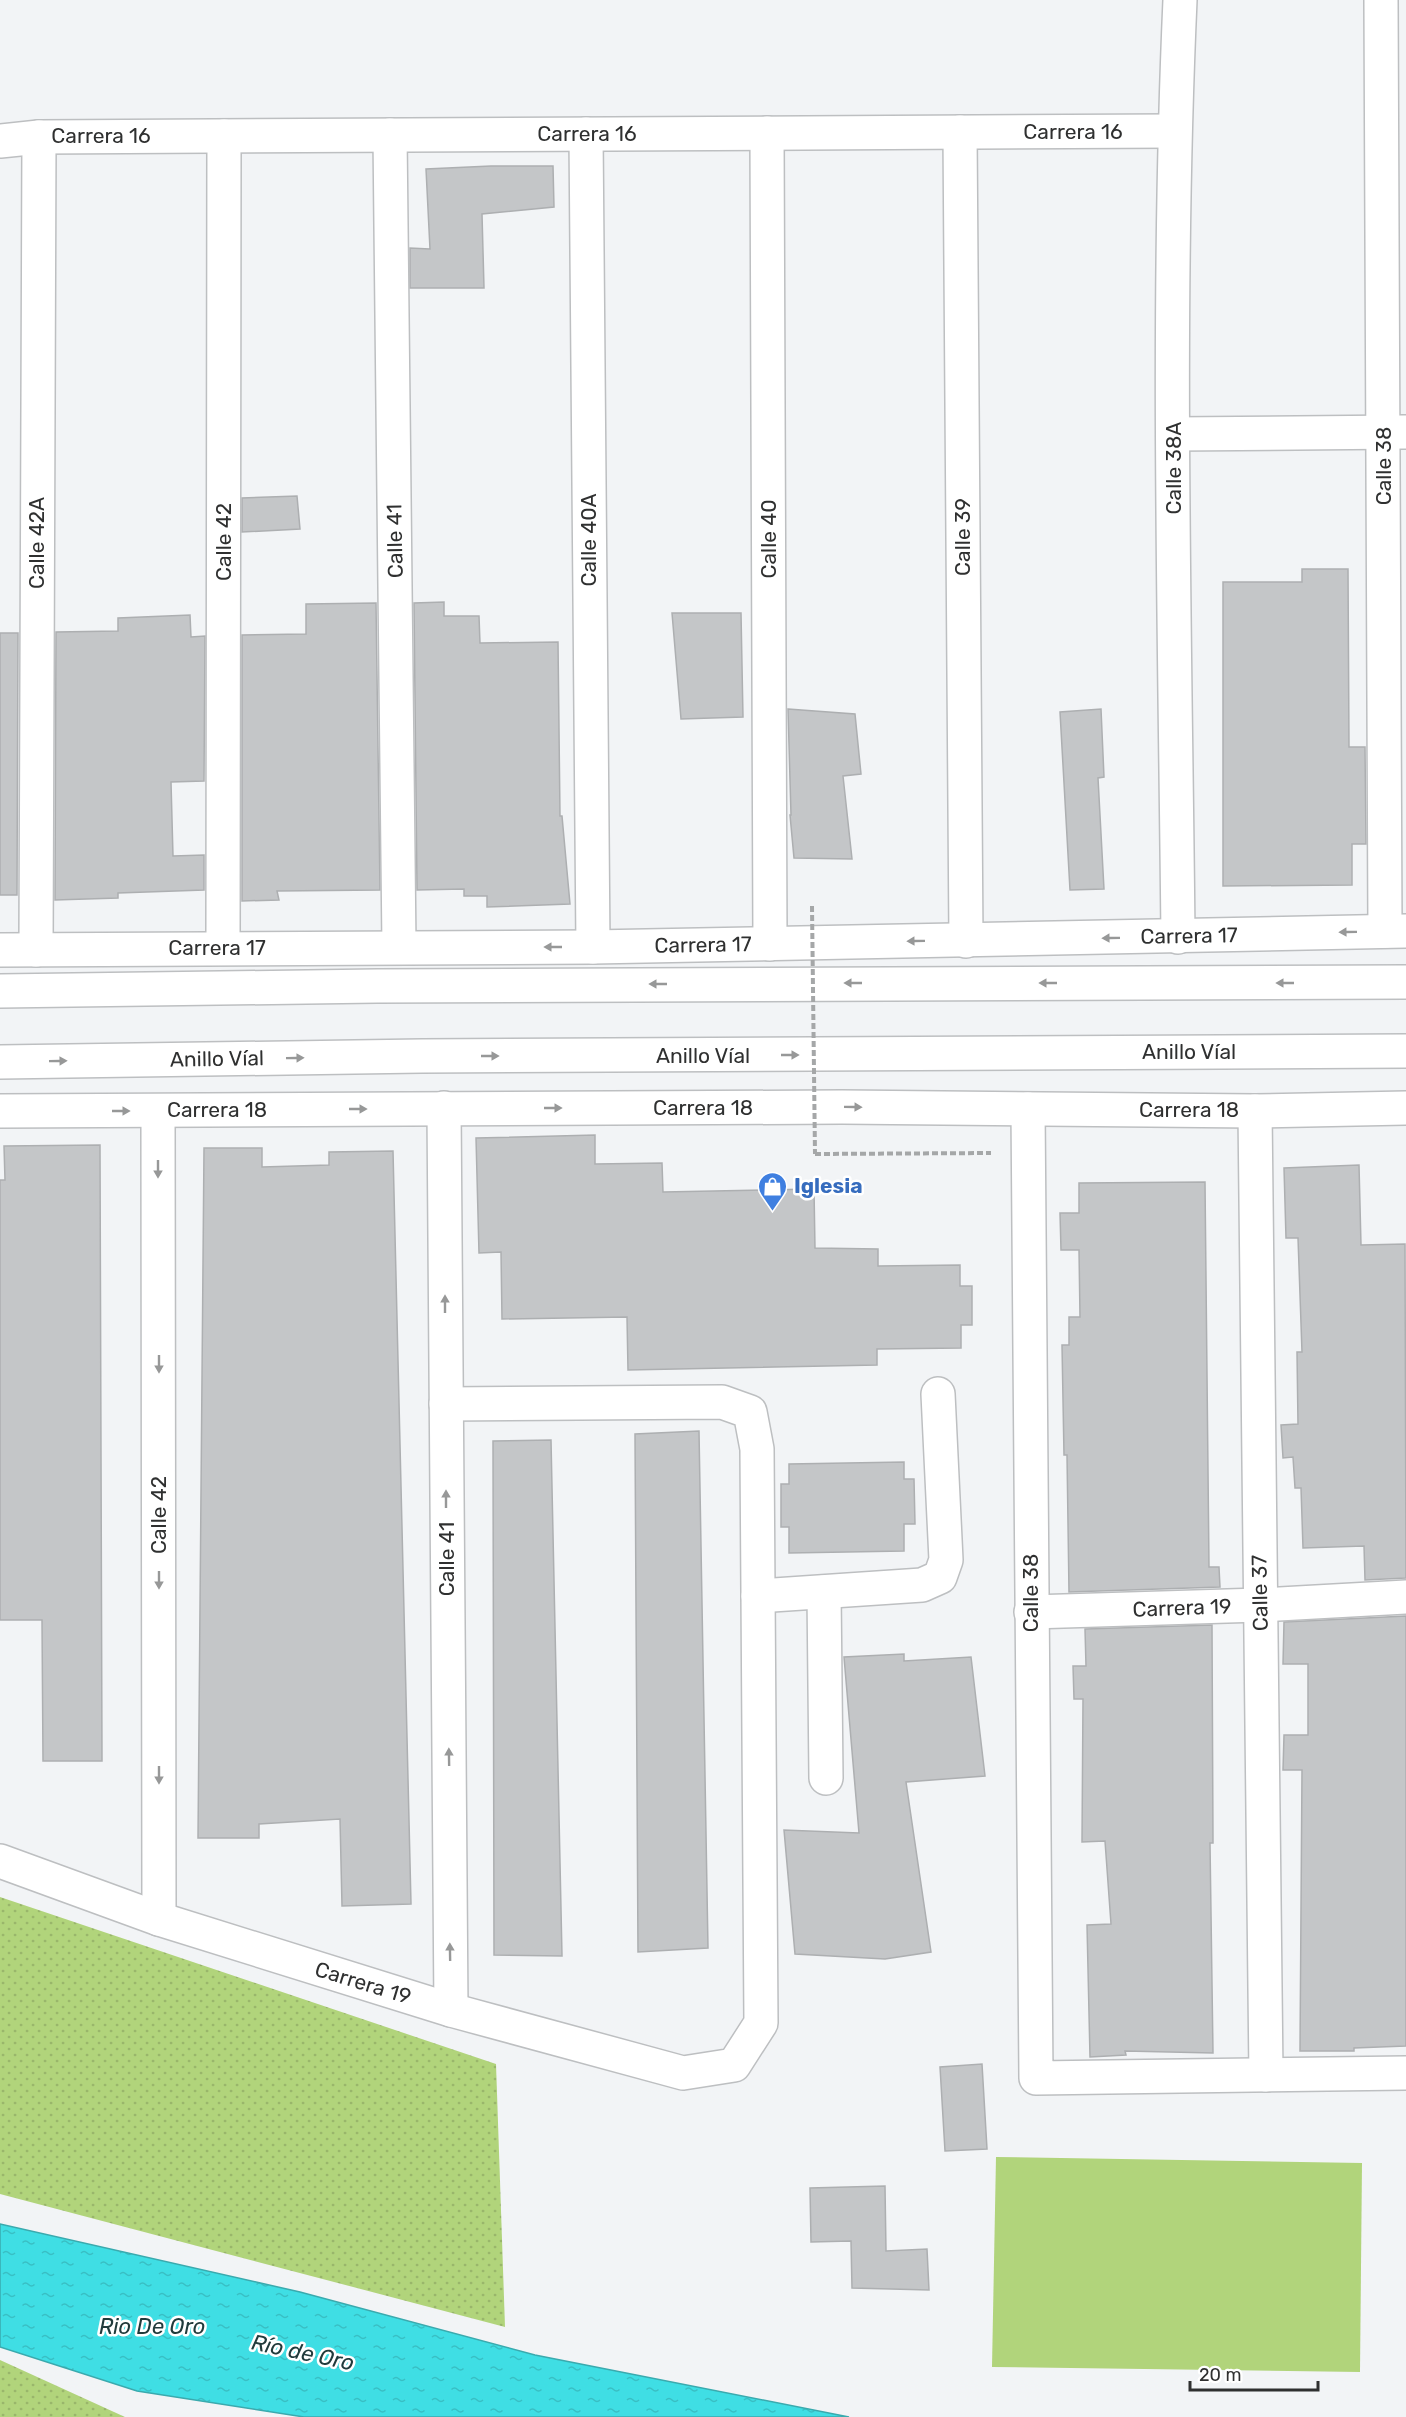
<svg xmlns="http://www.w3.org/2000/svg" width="1406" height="2417" viewBox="0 0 1406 2417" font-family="Rubik,sans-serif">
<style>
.park{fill:url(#park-dots)}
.garden{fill:#b1d47b}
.water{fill:url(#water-ripples);stroke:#3aaaae;stroke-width:1.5}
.building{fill:#c4c6c8;stroke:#adafb1;stroke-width:1.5}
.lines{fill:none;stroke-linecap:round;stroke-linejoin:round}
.minor-casing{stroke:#bdbfc1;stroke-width:36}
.highway-casing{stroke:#bdbfc1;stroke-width:36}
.path{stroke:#a5a7a8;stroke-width:4;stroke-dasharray:6 3;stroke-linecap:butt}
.minor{stroke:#fff;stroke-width:33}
.highway{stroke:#fff;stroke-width:33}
.path-bridge{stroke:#a5a7a8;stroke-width:4;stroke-dasharray:6 3;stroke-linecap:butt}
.oneway{fill:#979898}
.labels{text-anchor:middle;stroke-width:5;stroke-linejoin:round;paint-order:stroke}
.street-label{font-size:21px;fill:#2f3030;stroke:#fff}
.shop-label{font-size:21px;font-weight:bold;fill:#366cbe;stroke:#fff;text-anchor:start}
.water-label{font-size:22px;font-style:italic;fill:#213b3c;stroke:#fff}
</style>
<defs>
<pattern id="park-dots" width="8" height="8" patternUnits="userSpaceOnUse" patternTransform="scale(1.5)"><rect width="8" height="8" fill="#b1d47b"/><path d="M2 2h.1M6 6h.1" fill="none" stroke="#99b66b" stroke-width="1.8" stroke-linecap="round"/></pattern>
<pattern id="water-ripples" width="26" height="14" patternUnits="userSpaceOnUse" patternTransform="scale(1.5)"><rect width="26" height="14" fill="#3fdee4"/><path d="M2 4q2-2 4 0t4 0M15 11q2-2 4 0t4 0" fill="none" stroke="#38bfc4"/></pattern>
</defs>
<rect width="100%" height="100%" fill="#f2f4f6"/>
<g class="park">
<polygon points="0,1897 496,2064 505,2327 0,2194"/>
<polygon points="0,2360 125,2417 0,2417"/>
</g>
<polygon class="garden" points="996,2157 1362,2163 1360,2372 992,2367"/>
<polygon class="water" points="0,2224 300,2292 535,2355 849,2417 304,2417 137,2391 0,2347"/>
<g class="building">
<polygon points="491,166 553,166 554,207 482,214 484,288 410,288 410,248 430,249 426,169"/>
<polygon points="297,496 300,529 242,532 242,498"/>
<polygon points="1302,569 1348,569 1349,747 1365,747 1366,844 1352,844 1352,885 1223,886 1223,582 1302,582"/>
<polygon points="444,602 444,616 479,616 480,643 558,642 560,816 562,816 570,904 487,907 487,896 464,896 464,889 417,890 414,603"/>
<polygon points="376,603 380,890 277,891 279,900 242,901 242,635 306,634 306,604"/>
<polygon points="672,613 741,613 743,717 681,719"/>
<polygon points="190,615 191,637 205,636 204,781 171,782 173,856 204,855 204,890 118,893 118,898 55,900 56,632 118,631 118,618"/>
<polygon points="0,633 18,633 17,895 0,895"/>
<polygon points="788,709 855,714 861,774 843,776 852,859 794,858 790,815 791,815"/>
<polygon points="1101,709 1104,777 1098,778 1104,889 1070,890 1060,712"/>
<polygon points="595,1135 595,1164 662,1163 663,1192 814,1189 815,1248 878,1249 878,1266 960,1265 960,1286 972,1286 972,1325 961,1325 961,1348 877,1349 877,1365 628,1370 627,1317 502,1319 501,1252 479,1253 476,1138"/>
<polygon points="100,1145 102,1761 43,1761 42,1620 0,1620 0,1180 5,1180 4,1146"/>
<polygon points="204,1148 262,1148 262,1167 329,1165 329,1152 393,1151 411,1904 342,1906 340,1819 259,1824 259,1838 198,1838"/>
<polygon points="1359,1165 1361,1245 1405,1244 1406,1578 1365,1580 1364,1546 1303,1548 1301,1488 1295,1488 1293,1457 1283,1458 1281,1425 1298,1424 1297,1352 1302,1352 1298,1238 1286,1238 1284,1168"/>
<polygon points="1205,1182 1209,1567 1219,1567 1220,1587 1069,1592 1067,1455 1064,1455 1062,1345 1069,1345 1069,1317 1080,1317 1079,1250 1061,1250 1060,1213 1079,1213 1079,1183"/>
<polygon points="699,1431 708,1948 638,1952 635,1434"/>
<polygon points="551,1440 562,1956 494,1955 493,1441"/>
<polygon points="904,1462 904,1479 914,1479 915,1524 904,1524 904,1551 789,1553 789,1527 781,1527 781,1484 789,1484 789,1464"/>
<polygon points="1406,1616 1406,2046 1354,2048 1354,2051 1300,2051 1302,1770 1283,1770 1284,1735 1308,1735 1308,1664 1283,1664 1284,1622"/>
<polygon points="1212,1625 1213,1843 1210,1843 1213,2053 1125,2051 1126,2055 1090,2057 1087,1925 1111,1924 1105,1841 1082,1842 1083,1699 1074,1699 1073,1666 1086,1666 1085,1629"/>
<polygon points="904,1654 904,1661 971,1657 985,1776 906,1782 931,1952 885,1959 795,1954 784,1830 859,1833 844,1657"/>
<polygon points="982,2064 987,2149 945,2151 940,2067"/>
<polygon points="885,2186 886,2251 927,2249 929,2290 852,2288 851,2241 811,2242 810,2188"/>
</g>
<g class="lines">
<defs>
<g id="minor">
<polyline points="1381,0 1385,931"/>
<polyline points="960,132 966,941"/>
<polyline points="767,133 770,944"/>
<polyline points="586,134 593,947"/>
<polyline points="390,135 399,947"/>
<polyline points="0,141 39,137 1174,131"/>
<polyline points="1173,434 1404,432"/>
<path d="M 1178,937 C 1175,625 1166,312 1180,0"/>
<polyline points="223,948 224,136"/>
<polyline points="0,950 593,947 1406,931"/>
<polyline points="36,950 39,137"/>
<polyline points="444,1108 451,2010"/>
<polyline points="1028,1109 1036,2078 1406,2073"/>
<polyline points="0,1111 842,1107 1255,1111 1406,1108"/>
<polyline points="158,1111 159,1919"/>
<polyline points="1255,1111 1266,2075"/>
<polyline points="824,1592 826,1778"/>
<polyline points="758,1596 922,1585 940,1577 946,1560 938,1394"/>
<polyline points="1031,1612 1260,1605 1406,1597"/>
<polyline points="0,1861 159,1919 451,2010 683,2073 734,2065 761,2023 757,1449 750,1412 722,1402 446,1404"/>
</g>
<g id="highway">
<polyline points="0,991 377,986 1406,982"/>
<polyline points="0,1062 422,1056 1406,1051"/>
</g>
</defs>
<use href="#minor" class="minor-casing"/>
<use href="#highway" class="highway-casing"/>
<polyline class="path" points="815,1154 991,1153"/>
<use href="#minor" class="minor"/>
<use href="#highway" class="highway"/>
<polyline class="path-bridge" points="812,906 815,1154"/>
</g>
<defs><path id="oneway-solid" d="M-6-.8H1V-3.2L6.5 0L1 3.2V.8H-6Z" transform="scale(1.5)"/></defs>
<g class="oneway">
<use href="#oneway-solid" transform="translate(1348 932) rotate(179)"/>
<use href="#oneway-solid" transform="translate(1111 938) rotate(179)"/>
<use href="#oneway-solid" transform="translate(916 941) rotate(179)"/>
<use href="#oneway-solid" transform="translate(553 947) rotate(180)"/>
<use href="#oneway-solid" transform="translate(853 983) rotate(180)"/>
<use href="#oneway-solid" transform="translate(1048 983) rotate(180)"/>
<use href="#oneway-solid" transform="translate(1285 983) rotate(180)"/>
<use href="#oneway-solid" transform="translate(658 984) rotate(180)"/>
<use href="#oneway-solid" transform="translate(790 1055)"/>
<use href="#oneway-solid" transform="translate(490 1056)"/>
<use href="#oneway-solid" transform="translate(295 1058) rotate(-1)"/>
<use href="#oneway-solid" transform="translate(58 1061) rotate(-1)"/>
<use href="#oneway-solid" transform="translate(853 1107) rotate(1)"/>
<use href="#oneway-solid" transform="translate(553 1108)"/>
<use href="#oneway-solid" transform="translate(358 1109)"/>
<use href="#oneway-solid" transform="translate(121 1111)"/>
<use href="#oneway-solid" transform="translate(158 1169) rotate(90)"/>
<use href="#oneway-solid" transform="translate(445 1304) rotate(-90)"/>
<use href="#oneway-solid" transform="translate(159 1364) rotate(90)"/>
<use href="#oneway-solid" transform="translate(446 1499) rotate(-90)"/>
<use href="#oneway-solid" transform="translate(159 1580) rotate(90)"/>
<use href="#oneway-solid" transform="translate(449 1757) rotate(-91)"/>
<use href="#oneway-solid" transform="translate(159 1775) rotate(90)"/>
<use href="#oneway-solid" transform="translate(450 1952) rotate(-91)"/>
</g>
<defs>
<symbol id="shop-pin" viewBox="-11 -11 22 30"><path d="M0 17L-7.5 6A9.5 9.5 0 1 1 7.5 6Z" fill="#3f7fe0" stroke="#fff"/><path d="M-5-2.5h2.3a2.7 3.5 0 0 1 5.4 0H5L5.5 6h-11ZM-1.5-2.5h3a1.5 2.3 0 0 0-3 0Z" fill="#fff"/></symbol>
</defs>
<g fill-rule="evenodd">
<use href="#shop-pin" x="756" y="1170" width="33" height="45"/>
</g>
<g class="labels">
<g class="street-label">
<text x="1073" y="139">Carrera 16</text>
<text x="587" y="141">Carrera 16</text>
<text x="101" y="143">Carrera 16</text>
<text transform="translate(1384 466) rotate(-90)" y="7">Calle 38</text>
<text transform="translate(1174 468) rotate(-90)" y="7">Calle 38A</text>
<text transform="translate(963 537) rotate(-90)" y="7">Calle 39</text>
<text transform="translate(769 539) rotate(-90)" y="7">Calle 40</text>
<text transform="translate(589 540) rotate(-90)" y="7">Calle 40A</text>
<text transform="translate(395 541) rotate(-91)" y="7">Calle 41</text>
<text transform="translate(224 542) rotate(-90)" y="7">Calle 42</text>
<text transform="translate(37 543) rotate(-90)" y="7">Calle 42A</text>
<text transform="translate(1189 936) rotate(-1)" y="7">Carrera 17</text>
<text transform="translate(703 945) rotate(-1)" y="7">Carrera 17</text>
<text x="217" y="955">Carrera 17</text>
<text x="1189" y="1059">Anillo Víal</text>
<text x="703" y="1063">Anillo Víal</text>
<text transform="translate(217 1059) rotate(-1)" y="7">Anillo Víal</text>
<text x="703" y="1115">Carrera 18</text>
<text x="217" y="1117">Carrera 18</text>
<text x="1189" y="1117">Carrera 18</text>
<text transform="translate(159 1515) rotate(-90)" y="7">Calle 42</text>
<text transform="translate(447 1559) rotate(-90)" y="7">Calle 41</text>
<text transform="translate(1031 1593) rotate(-90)" y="7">Calle 38</text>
<text transform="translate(1260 1593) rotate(-91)" y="7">Calle 37</text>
<text transform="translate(1182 1608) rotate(-2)" y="7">Carrera 19</text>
<text transform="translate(363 1983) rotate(17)" y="7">Carrera 19</text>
</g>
<g class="shop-label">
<text x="794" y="1193">Iglesia</text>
</g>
<g class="water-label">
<text x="152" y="2334">Rio De Oro</text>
<text transform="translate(303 2352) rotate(12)" y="8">Río de Oro</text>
</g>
</g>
<path d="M1190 2381v9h128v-9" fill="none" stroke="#2f3030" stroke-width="3"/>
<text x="1199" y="2381" font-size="18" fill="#2f3030" stroke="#ffffff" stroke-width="4.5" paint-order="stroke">20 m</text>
</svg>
